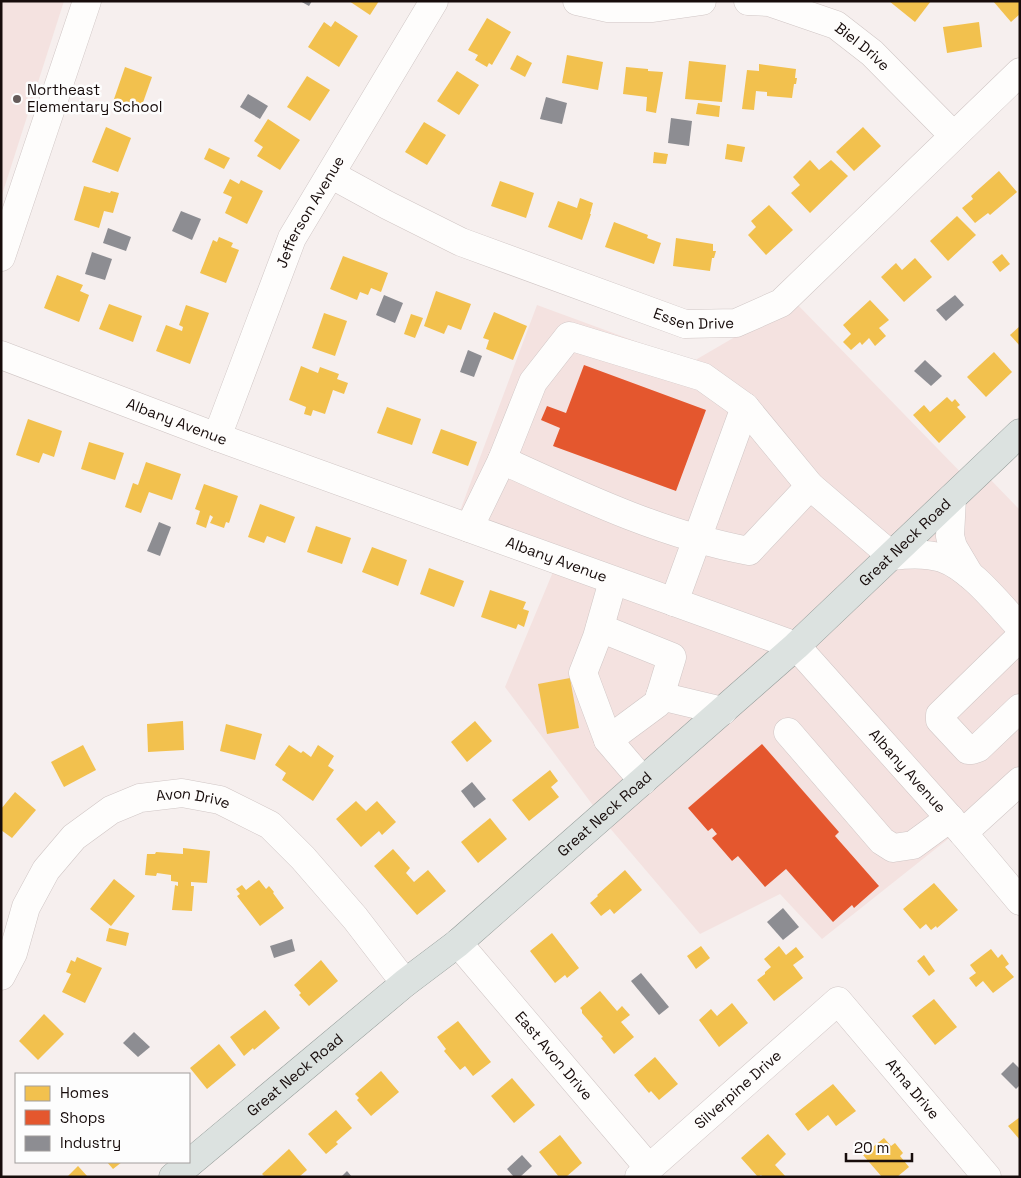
<svg xmlns="http://www.w3.org/2000/svg" width="1021" height="1178" viewBox="0 0 1021 1178" font-family="'Space Grotesk',sans-serif">
<style>
.built{fill:#f4e2e0}
.homes{fill:#f2c14e}
.shops{fill:#e4572e}
.industry{fill:#8d8d92}
.lines{fill:none;stroke-linecap:round;stroke-linejoin:round}
.minor-casing{stroke:#d0c6c5;stroke-width:29}
.major-casing{stroke:#939b98;stroke-width:29}
.minor{stroke:#fefdfc;stroke-width:28}
.major{stroke:#dce2e0;stroke-width:28}
.poi-dot{fill:#655b5a;stroke:#fdfdfd;stroke-width:2}
.labels{text-anchor:middle;stroke-width:5;stroke-linejoin:round;paint-order:stroke}
.street-label{font-size:15px;fill:#170c0b;stroke:#fdfdfd}
.poi-label{font-size:15px;fill:#170c0b;stroke:#fdfdfd;text-anchor:start}
</style>
<rect width="100%" height="100%" fill="#f6efee"/>
<g class="built">
<polygon points="1,1 64,1 1,198"/>
<polygon points="795,302 974,486 987,476 1020,510 1020,782 822,939 780,894 700,934 609,827 505,687 560,555 457,519 537,305 692,362"/>
</g>
<g class="homes">
<polygon points="349,1 379,1 370,15"/>
<polygon points="889,1 931,1 915,22"/>
<polygon points="993,1 1020,1 1020,14 1011,22"/>
<polygon points="487,18 511,32 492,65 489,63 487,67 475,60 478,55 468,50"/>
<polygon points="335,21 358,36 339,67 308,47 324,22 331,27"/>
<polygon points="979,22 982,47 947,53 943,27"/>
<polygon points="517,55 532,63 525,77 510,69"/>
<polygon points="567,55 603,62 598,90 562,83"/>
<polygon points="689,61 726,65 722,102 685,99"/>
<polygon points="759,64 796,69 795,78 797,78 796,84 794,84 792,98 767,96 767,92 756,91 754,110 742,109 747,70 759,71"/>
<polygon points="125,67 152,77 140,111 113,102"/>
<polygon points="626,67 648,69 648,71 663,72 656,113 646,111 647,97 623,94"/>
<polygon points="457,71 479,85 459,115 437,101"/>
<polygon points="307,76 330,90 310,121 287,107"/>
<polygon points="698,103 720,106 719,117 696,114"/>
<polygon points="268,119 300,140 280,170 257,156 263,147 254,141"/>
<polygon points="424,122 446,135 427,165 405,152"/>
<polygon points="106,127 131,138 118,172 92,162"/>
<polygon points="863,127 881,146 854,171 836,152"/>
<polygon points="727,144 745,147 742,162 725,159"/>
<polygon points="209,148 230,158 224,169 204,159"/>
<polygon points="654,152 668,154 666,164 653,163"/>
<polygon points="810,160 819,170 831,160 848,176 810,213 791,193 800,185 793,177"/>
<polygon points="999,171 1017,192 990,215 988,213 975,223 962,208 973,199 971,196"/>
<polygon points="230,179 239,184 241,180 263,191 247,224 225,213 232,197 223,193"/>
<polygon points="500,181 534,193 526,218 491,206"/>
<polygon points="84,186 110,193 111,191 119,193 113,213 104,211 99,228 74,220"/>
<polygon points="580,198 593,203 590,214 591,214 582,240 548,227 558,201 577,208"/>
<polygon points="769,205 793,230 766,255 748,235 756,227 751,221"/>
<polygon points="957,216 976,235 948,261 930,241"/>
<polygon points="614,222 648,235 647,238 661,243 654,264 605,247"/>
<polygon points="219,237 233,243 231,247 239,250 226,283 200,273 213,240 217,242"/>
<polygon points="676,238 713,244 713,251 716,251 714,258 712,258 710,271 673,266"/>
<polygon points="1002,254 1010,264 1000,272 992,262"/>
<polygon points="343,256 388,273 381,292 371,288 368,295 360,292 357,300 330,289"/>
<polygon points="915,258 932,277 904,302 881,277 896,263 902,270"/>
<polygon points="57,275 83,285 80,291 89,295 79,322 44,308"/>
<polygon points="436,291 471,304 461,330 448,325 444,334 424,326"/>
<polygon points="870,300 889,320 879,328 886,336 875,346 869,338 862,345 860,342 851,350 843,342 851,334 843,325"/>
<polygon points="109,304 142,316 133,342 99,329"/>
<polygon points="186,305 209,313 190,364 156,351 166,325 182,331 183,327 179,325"/>
<polygon points="494,312 527,326 513,360 486,349 489,340 483,338"/>
<polygon points="324,313 347,321 335,356 312,348"/>
<polygon points="411,314 423,318 415,338 404,334"/>
<polygon points="1020,326 1020,346 1010,335"/>
<polygon points="994,352 1012,372 986,397 967,377"/>
<polygon points="301,366 318,373 320,367 339,374 337,379 348,383 344,394 333,390 325,414 313,410 311,416 304,414 306,407 289,400"/>
<polygon points="947,397 952,402 955,399 960,405 957,407 966,417 939,443 913,415 924,405 930,412"/>
<polygon points="387,407 421,419 412,445 377,433"/>
<polygon points="28,419 62,431 54,457 43,453 39,463 16,455"/>
<polygon points="441,429 477,442 468,466 432,453"/>
<polygon points="89,442 124,453 115,480 81,469"/>
<polygon points="146,462 181,474 172,500 149,492 141,513 125,507 133,483 138,485"/>
<polygon points="204,484 238,496 229,523 226,522 224,528 210,523 213,517 210,515 206,528 196,524 200,511 195,509"/>
<polygon points="260,504 295,517 285,543 267,536 264,543 248,537"/>
<polygon points="316,526 351,538 342,564 307,552"/>
<polygon points="372,547 407,560 398,586 362,572"/>
<polygon points="429,568 464,581 454,607 420,594"/>
<polygon points="490,590 526,602 523,609 529,611 524,627 518,624 516,629 481,617"/>
<polygon points="570,678 579,728 547,734 538,684"/>
<polygon points="183,721 184,750 148,752 147,724"/>
<polygon points="475,721 492,741 467,762 451,742"/>
<polygon points="226,724 262,734 255,760 220,751"/>
<polygon points="83,745 96,770 64,787 51,762"/>
<polygon points="289,745 301,753 303,751 311,757 318,745 334,756 328,766 334,770 313,801 282,780 286,773 275,765"/>
<polygon points="550,770 558,781 551,787 559,797 529,821 512,800"/>
<polygon points="15,792 36,810 12,838 1,830 1,809"/>
<polygon points="356,801 366,811 377,801 396,822 382,835 379,831 361,847 336,819"/>
<polygon points="490,818 507,839 478,863 461,842"/>
<polygon points="183,848 210,851 207,883 191,882 191,886 194,886 192,911 172,910 175,885 178,886 178,882 171,881 171,875 157,873 156,876 145,875 147,854 155,854 156,852 183,854"/>
<polygon points="393,849 410,868 406,873 414,882 428,870 446,891 417,915 374,866"/>
<polygon points="625,870 642,890 614,914 610,909 601,916 590,903 598,896 597,895"/>
<polygon points="114,879 135,896 111,926 90,909"/>
<polygon points="259,880 266,889 269,886 274,892 273,893 284,908 260,926 237,896 240,894 236,889 242,885 246,890"/>
<polygon points="934,883 958,910 937,928 936,926 931,930 926,924 920,929 903,909"/>
<polygon points="109,928 129,933 126,946 106,941"/>
<polygon points="552,933 579,968 567,978 565,975 555,983 530,951"/>
<polygon points="701,946 710,958 696,969 687,956"/>
<polygon points="779,946 786,955 796,947 804,957 793,965 803,978 774,1001 757,980 765,974 765,972 771,967 764,959"/>
<polygon points="991,949 998,958 1002,954 1009,964 1005,967 1014,977 993,993 983,981 976,987 969,978 976,973 970,965"/>
<polygon points="924,955 935,971 929,976 917,961"/>
<polygon points="77,957 102,968 85,1003 62,992 71,974 66,972 71,960 75,962"/>
<polygon points="321,960 338,981 309,1006 299,995 301,993 294,985"/>
<polygon points="600,991 617,1011 622,1006 630,1015 621,1022 634,1037 614,1054 601,1038 603,1037 582,1013 582,1010 580,1008"/>
<polygon points="934,999 957,1027 935,1045 912,1016"/>
<polygon points="732,1003 748,1023 719,1047 699,1020 711,1009 717,1016"/>
<polygon points="265,1010 280,1028 254,1050 253,1048 244,1056 230,1037"/>
<polygon points="44,1014 64,1034 38,1060 19,1041"/>
<polygon points="458,1021 491,1062 473,1076 465,1066 460,1070 444,1051 446,1049 437,1037"/>
<polygon points="219,1044 236,1065 207,1089 190,1068"/>
<polygon points="655,1057 678,1084 659,1100 651,1091 649,1093 634,1075"/>
<polygon points="381,1071 399,1092 371,1116 357,1100 359,1098 355,1094"/>
<polygon points="512,1078 535,1105 514,1123 491,1096"/>
<polygon points="833,1084 856,1111 836,1126 828,1115 808,1131 795,1114"/>
<polygon points="336,1110 352,1128 336,1142 338,1144 326,1154 308,1134"/>
<polygon points="1020,1117 1020,1140 1008,1126"/>
<polygon points="768,1134 786,1154 775,1165 786,1177 763,1177 761,1175 758,1177 741,1158"/>
<polygon points="560,1135 582,1163 566,1177 559,1177 539,1152"/>
<polygon points="884,1138 891,1146 895,1143 903,1153 900,1156 909,1167 897,1177 882,1177 863,1155"/>
<polygon points="289,1149 307,1170 299,1177 265,1177 262,1174"/>
<polygon points="107,1162 122,1162 113,1169"/>
<polygon points="78,1166 88,1177 67,1177"/>
</g>
<g class="shops">
<polygon points="584,365 706,410 676,491 553,446 560,428 541,420 547,406 566,413"/>
<polygon points="762,744 839,832 835,836 879,886 854,908 852,905 833,922 786,869 765,887 738,856 732,861 712,838 717,834 712,828 708,831 688,808"/>
</g>
<g class="industry">
<polygon points="300,1 312,1 309,6"/>
<polygon points="248,94 268,106 260,119 240,107"/>
<polygon points="546,97 567,103 562,124 540,119"/>
<polygon points="671,118 692,121 689,146 668,143"/>
<polygon points="181,211 201,219 192,240 172,231"/>
<polygon points="108,228 131,237 126,251 103,243"/>
<polygon points="92,252 112,259 105,280 85,274"/>
<polygon points="384,295 403,303 395,323 376,315"/>
<polygon points="955,295 964,305 946,321 936,310"/>
<polygon points="468,350 482,356 474,377 460,372"/>
<polygon points="925,360 942,376 931,386 914,371"/>
<polygon points="159,522 171,527 160,556 147,551"/>
<polygon points="472,782 486,799 474,808 461,791"/>
<polygon points="783,908 799,927 783,940 767,922"/>
<polygon points="292,939 295,951 274,958 270,946"/>
<polygon points="641,973 669,1007 659,1015 631,981"/>
<polygon points="134,1032 150,1047 138,1057 123,1043"/>
<polygon points="1013,1062 1020,1069 1020,1085 1016,1089 1001,1074"/>
<polygon points="522,1155 532,1166 520,1177 514,1177 507,1169"/>
<polygon points="347,1171 352,1177 341,1177"/>
</g>
<g class="lines">
<defs>
<g id="minor">
<polyline points="577,1 608,8 653,8 702,1"/>
<path id="s1" d="M 748,1 L 769,2 L 836,25 L 872,53 L 953,135"/>
<path id="s2" d="M 332,175 L 387,205 L 461,242 L 685,324 L 736,323 L 781,303 L 1020,72"/>
<polyline points="1,257 87,1"/>
<path id="s3" d="M 1,355 L 217,437 L 796,646 L 963,833 L 1020,901"/>
<path id="s4" d="M 217,437 L 292,238 L 434,1"/>
<path d="M 502,460 L 533,382 L 569,336 L 703,377 L 745,407 L 810,486 L 892,556 C 908,554 926,553 942,558 C 971,568 999,605 1020,627"/>
<polyline points="952,498 950,536 953,547 969,574"/>
<path d="M 469,528 L 502,460 C 581,496 663,535 749,551 L 810,486"/>
<polyline points="613,581 597,637 583,673 608,740 643,781"/>
<polyline points="674,602 745,407"/>
<polyline points="600,628 672,657 658,703 608,740"/>
<polyline points="1020,637 940,715 940,720 968,750 972,750 978,748 1020,708"/>
<polyline points="660,696 723,711"/>
<polyline points="788,732 882,841 893,848 913,845 950,818"/>
<polyline points="963,833 1020,781"/>
<path id="s5" d="M 458,943 L 649,1168"/>
<path id="s6" d="M 1,976 L 13,953 L 26,907 L 46,870 L 74,837 L 111,810 L 140,798 L 182,793 L 220,800 L 270,825 L 303,858 L 355,918 L 405,983"/>
<path id="s7" d="M 639,1177 L 838,1001 L 987,1177"/>
</g>
<g id="major">
<path id="s8" d="M 173,1177 L 405,983 L 458,943 L 796,646 L 1020,433"/>
</g>
</defs>
<use href="#minor" class="minor-casing"/>
<use href="#major" class="major-casing"/>
<use href="#minor" class="minor"/>
<use href="#major" class="major"/>
</g>
<circle class="poi-dot" cx="17" cy="99" r="5"/>
<g class="labels">
<g class="street-label">
<text dy="5" stroke="none"><textPath href="#s1" startOffset="126">Biel Drive</textPath></text>
<text dy="5" stroke="none"><textPath href="#s4" startOffset="244">Jefferson Avenue</textPath></text>
<text dy="5" stroke="none"><textPath href="#s2" startOffset="392">Essen Drive</textPath></text>
<text dy="5" stroke="none"><textPath href="#s3" startOffset="188">Albany Avenue</textPath></text>
<text dy="5" stroke="none"><textPath href="#s8" startOffset="969">Great Neck Road</textPath></text>
<text dy="5" stroke="none"><textPath href="#s3" startOffset="592">Albany Avenue</textPath></text>
<text dy="5" stroke="none"><textPath href="#s3" startOffset="1014">Albany Avenue</textPath></text>
<text dy="5" stroke="none"><textPath href="#s6" startOffset="290">Avon Drive</textPath></text>
<text dy="5" stroke="none"><textPath href="#s8" startOffset="564">Great Neck Road</textPath></text>
<text dy="5" stroke="none"><textPath href="#s5" startOffset="148">East Avon Drive</textPath></text>
<text dy="5" stroke="none"><textPath href="#s8" startOffset="159">Great Neck Road</textPath></text>
<text dy="5" stroke="none"><textPath href="#s7" startOffset="132">Silverpine Drive</textPath></text>
<text dy="5" stroke="none"><textPath href="#s7" startOffset="381">Atna Drive</textPath></text>
</g>
<g class="poi-label">
<text x="27" y="95">Northeast<tspan x="27" dy="17">Elementary School</tspan></text>
</g>
</g>
<rect width="1021" height="1178" fill="none" stroke="#170c0b" stroke-width="5"/>
<rect x="15" y="1073" width="175" height="90" fill="#fdfdfd" stroke="#a19d9c"/>
<rect x="25" y="1086" width="25" height="15" fill="#f2c14e" stroke="#a19d9c"/>
<text x="60" y="1098" font-size="15" fill="#170c0b">Homes</text>
<rect x="25" y="1110" width="25" height="15" fill="#e4572e" stroke="#a19d9c"/>
<text x="60" y="1123" font-size="15" fill="#170c0b">Shops</text>
<rect x="25" y="1136" width="25" height="15" fill="#8d8d92" stroke="#a19d9c"/>
<text x="60" y="1148" font-size="15" fill="#170c0b">Industry</text>
<path d="M846 1153v8h66v-8" fill="none" stroke="#170c0b" stroke-width="2.5"/>
<text x="854" y="1153" font-size="15" fill="#170c0b" stroke="#fdfdfd" stroke-width="4" paint-order="stroke">20 m</text>
</svg>
